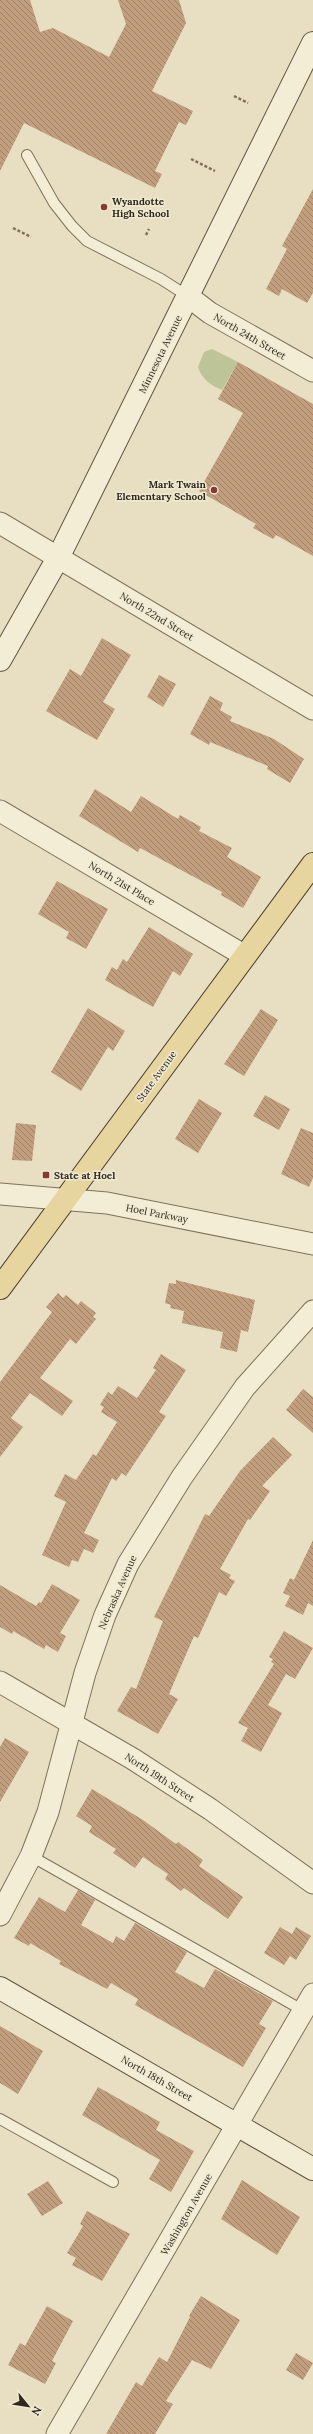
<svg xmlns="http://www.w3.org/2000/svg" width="313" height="2434" viewBox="0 0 313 2434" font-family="Lora,serif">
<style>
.green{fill:#bcc498}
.building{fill:url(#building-back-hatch)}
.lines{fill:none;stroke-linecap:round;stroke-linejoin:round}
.lane-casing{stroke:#7f715c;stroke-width:12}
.street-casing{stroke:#7f715c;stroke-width:23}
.secondary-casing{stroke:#61533f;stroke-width:24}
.primary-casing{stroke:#4e4030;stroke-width:24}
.path{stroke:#7f715c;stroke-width:2.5;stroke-dasharray:3 2;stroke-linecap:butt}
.lane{stroke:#f4edd5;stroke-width:10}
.street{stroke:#f4edd5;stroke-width:21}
.secondary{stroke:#f4edd5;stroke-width:22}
.primary{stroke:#e7d59f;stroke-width:22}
.poi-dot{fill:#873934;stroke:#f0e9d1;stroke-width:1.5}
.labels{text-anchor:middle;stroke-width:3;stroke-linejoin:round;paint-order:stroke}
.poi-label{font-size:10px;font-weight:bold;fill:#31291e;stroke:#f0e9d1;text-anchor:start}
.street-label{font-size:10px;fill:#31291e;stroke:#f0e9d1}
</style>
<defs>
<pattern id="building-back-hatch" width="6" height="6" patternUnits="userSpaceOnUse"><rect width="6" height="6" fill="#c19e7d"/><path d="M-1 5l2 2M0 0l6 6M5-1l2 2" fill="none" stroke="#9d8166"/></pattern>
</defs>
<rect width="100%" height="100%" fill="#e8dfc3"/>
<path class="green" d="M 212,349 L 238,362 L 222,390 C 210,385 202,379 198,367 L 204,352 Z"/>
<g class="building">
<polygon points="0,0 30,0 40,32 53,28 109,57 126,24 118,0 179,0 186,23 152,91 193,111 186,125 179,122 155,171 162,174 155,188 24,123 0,171"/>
<polygon points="313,189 313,293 307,303 282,289 279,296 266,289 287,249 282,246"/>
<polygon points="238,362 313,404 313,556 276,535 273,539 253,528 256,524 199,491 243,413 218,399"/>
<polygon points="102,638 131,655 103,702 115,709 97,740 46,711 70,669 81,676"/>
<polygon points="159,675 176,684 163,707 147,697"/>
<polygon points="210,696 223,703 220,710 232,717 230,721 274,739 304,759 290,783 267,769 268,766 210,742 209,745 190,734"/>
<polygon points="95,789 131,812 141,796 178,819 180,815 201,827 199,831 232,848 227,857 261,877 243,908 221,895 222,892 140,848 138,852 79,816"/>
<polygon points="57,881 108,909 86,949 66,938 69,932 38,914"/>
<polygon points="149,927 193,954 180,976 173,971 153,1007 105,980 112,967 117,970 123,959 127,962"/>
<polygon points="88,1008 125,1031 113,1051 108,1047 81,1091 51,1072"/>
<polygon points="261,1009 278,1020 244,1076 224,1064"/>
<polygon points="265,1095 290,1109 279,1130 253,1116"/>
<polygon points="199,1099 222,1113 198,1153 175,1139"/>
<polygon points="16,1123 36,1125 32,1161 12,1160"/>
<polygon points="301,1128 313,1133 313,1178 309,1187 281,1174"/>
<polygon points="176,1280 255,1300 248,1332 241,1330 237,1352 220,1348 223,1332 182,1323 184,1311 170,1308 171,1305 165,1303 169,1283 176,1284"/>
<polygon points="58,1293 63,1298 66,1295 78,1305 81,1301 96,1313 93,1317 96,1319 76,1344 70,1339 40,1378 73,1401 62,1416 30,1393 11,1418 23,1427 0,1457 0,1382 52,1312 46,1307"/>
<polygon points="161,1354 186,1370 159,1412 166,1416 126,1476 122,1473 116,1481 112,1478 84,1533 99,1540 93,1553 84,1549 78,1562 72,1560 69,1567 42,1555 66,1502 54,1496 65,1474 76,1480 93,1454 96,1456 117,1422 101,1412 104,1407 100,1405 108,1392 112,1395 118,1386 137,1398 156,1370 153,1368"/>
<polygon points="303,1389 313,1397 313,1433 286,1410"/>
<polygon points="273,1437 292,1455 262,1486 270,1491 250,1520 248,1519 220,1569 231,1575 229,1578 235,1581 226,1596 219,1592 198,1638 194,1636 169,1694 178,1699 158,1734 117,1711 131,1687 136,1689 163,1621 154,1617 205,1514 209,1516 240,1471"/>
<polygon points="313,1540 313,1606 308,1603 303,1615 285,1606 290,1596 283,1593 290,1578 294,1580"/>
<polygon points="52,1584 80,1600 60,1633 66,1636 58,1652 46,1645 44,1649 13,1631 12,1634 0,1627 0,1585 36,1606 39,1602 41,1603"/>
<polygon points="284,1631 313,1648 295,1679 286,1674 268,1705 282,1713 261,1752 241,1741 248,1728 238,1723 274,1664 271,1662 273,1659 269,1657"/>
<polygon points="5,1738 29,1752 0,1802 0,1747"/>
<polygon points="92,1789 143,1820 176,1844 178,1842 203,1860 199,1866 243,1897 228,1919 184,1888 181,1891 165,1879 168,1874 143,1857 135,1868 113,1853 116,1849 89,1832 92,1826 76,1816"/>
<polygon points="78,1890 95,1900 81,1925 113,1943 116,1936 124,1941 135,1923 187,1952 175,1972 204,1988 215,1969 273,2001 259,2024 266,2028 243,2067 135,2005 138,1999 111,1983 107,1989 59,1964 61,1961 30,1943 29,1946 14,1938 39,1897 65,1912"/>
<polygon points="280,1927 292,1934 296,1927 311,1936 296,1960 290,1956 284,1965 264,1953"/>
<polygon points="0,2026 43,2051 18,2094 0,2083"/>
<polygon points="98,2087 160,2122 156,2130 194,2151 171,2192 149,2179 160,2160 82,2115"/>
<polygon points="242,2180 300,2217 277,2255 221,2219"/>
<polygon points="48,2181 63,2203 42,2216 27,2194"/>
<polygon points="87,2211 130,2234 102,2281 72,2265 76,2258 67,2253 83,2226 80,2224"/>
<polygon points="201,2296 240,2320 211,2369 192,2360 166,2401 173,2404 155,2434 106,2434 136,2382 142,2386 159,2357 167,2362 190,2317 189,2316"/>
<polygon points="47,2306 73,2321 52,2361 56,2363 45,2384 8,2365 20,2343 25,2346"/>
<polygon points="296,2353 313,2363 303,2380 286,2370"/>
</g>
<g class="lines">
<defs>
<g id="lane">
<polyline points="27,155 54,203 72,226 87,241 161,279 189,297"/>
<polyline points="31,1856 304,2011"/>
<polyline points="0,2119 113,2182"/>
</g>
<g id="street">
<polyline points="189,297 210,313 313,371"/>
<polyline points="0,523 313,709"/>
<polyline points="0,811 245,956"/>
<polyline points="0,1194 107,1203 313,1244"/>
<polyline points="0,1682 133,1759 210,1809 313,1883"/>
<polyline points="0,1915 31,1856 48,1812 85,1673 105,1615 128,1564 182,1477 245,1387 313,1311"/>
<polyline points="57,2434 313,1994"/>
</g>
<g id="secondary">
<polyline points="0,660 58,558 313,43"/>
<polyline points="0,1988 313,2169"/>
</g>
<polyline id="primary" points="0,1288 313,864"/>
</defs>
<use href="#lane" class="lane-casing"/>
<use href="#street" class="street-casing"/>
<use href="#secondary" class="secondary-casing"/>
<use href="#primary" class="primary-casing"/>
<g class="path">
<polyline points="234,96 248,103"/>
<polyline points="191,159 215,171"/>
<polyline points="13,228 31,237"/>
<polyline points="146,235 149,229"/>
</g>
<use href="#lane" class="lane"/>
<use href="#street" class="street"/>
<use href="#secondary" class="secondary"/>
<use href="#primary" class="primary"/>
</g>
<g class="poi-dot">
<circle cx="104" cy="207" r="4"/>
<circle cx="214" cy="490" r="4"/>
<rect x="42" y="1171" width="8" height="8" rx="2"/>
</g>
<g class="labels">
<g class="poi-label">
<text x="112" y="205">Wyandotte<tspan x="112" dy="12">High School</tspan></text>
<text x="206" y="488" text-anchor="end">Mark Twain<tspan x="206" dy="12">Elementary School</tspan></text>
<text x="54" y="1179">State at Hoel</text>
</g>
<g class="street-label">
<text transform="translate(250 336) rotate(30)" y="4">North 24th Street</text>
<text transform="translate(160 354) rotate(-64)" y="4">Minnesota Avenue</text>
<text transform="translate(157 616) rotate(31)" y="4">North 22nd Street</text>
<text transform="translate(122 883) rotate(31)" y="4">North 21st Place</text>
<text transform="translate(156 1076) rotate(-54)" y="4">State Avenue</text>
<text transform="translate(157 1213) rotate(11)" y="4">Hoel Parkway</text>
<text transform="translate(117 1592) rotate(-66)" y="4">Nebraska Avenue</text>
<text transform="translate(160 1777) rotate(33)" y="4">North 19th Street</text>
<text transform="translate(157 2078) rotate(30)" y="4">North 18th Street</text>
<text transform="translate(186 2214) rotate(-60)" y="4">Washington Avenue</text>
</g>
</g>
<g transform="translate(28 2406) rotate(120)" stroke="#f0e9d1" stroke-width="3" paint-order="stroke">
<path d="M0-3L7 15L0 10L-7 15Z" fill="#31291e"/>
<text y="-6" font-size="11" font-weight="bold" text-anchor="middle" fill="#31291e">N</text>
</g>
</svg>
